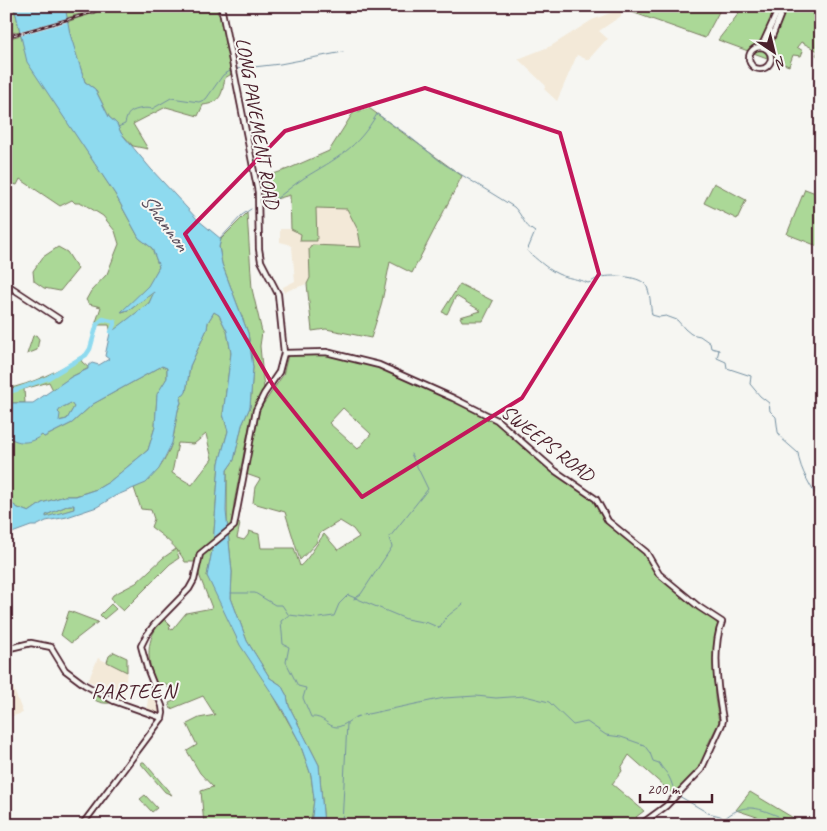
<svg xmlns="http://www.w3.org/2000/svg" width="827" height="831" viewBox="0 0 827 831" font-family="Caveat,sans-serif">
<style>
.built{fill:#f3e9d8}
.green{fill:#abd897;stroke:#7a7c61;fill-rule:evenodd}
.water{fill:#8edaef;stroke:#738fa1;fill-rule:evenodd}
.pier{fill:#f6f6f2}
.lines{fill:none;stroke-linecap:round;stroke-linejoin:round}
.stream{stroke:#738fa1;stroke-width:1}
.river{stroke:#8edaef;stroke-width:4.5}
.secondary-casing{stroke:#4a1f2b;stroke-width:8}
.secondary{stroke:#f6f6f2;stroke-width:4.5}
.rail-casing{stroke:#4a1f2b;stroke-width:3}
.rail{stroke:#f6f6f2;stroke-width:1;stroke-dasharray:4;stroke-linecap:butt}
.marked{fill:none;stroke:#c2185b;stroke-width:4;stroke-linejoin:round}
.labels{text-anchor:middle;stroke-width:4;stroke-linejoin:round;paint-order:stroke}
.street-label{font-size:20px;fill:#4a1f2b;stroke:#f6f6f2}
.water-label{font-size:21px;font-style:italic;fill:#5b4e5c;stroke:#f6f6f2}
.quarter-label{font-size:22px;letter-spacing:1px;fill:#4a1f2b;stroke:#f6f6f2}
</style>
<rect width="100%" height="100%" fill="#f6f6f2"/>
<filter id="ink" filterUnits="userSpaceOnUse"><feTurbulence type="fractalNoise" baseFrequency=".02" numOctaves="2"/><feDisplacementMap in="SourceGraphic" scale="10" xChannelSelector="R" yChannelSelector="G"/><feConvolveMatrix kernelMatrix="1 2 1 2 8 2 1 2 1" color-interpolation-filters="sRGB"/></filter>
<g filter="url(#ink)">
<g class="built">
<polygon points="100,6 110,6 67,22 67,18 87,12"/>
<polygon points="621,9 621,16 599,31 608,39 604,42 588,60 577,55 557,101 544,89 546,86 518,59 551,46 592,20"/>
<polygon points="316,208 347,209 358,230 361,248 309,254 310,278 307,284 289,290 284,293 283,287 295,281 292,247 288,244 280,242 280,229 291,229 301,234 300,240"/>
<polygon points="98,658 127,672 123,701 106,694 106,692 96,686 97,684 88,681"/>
<polygon points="6,670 23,713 6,718"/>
<polygon points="148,693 156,697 162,715 159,716 147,712"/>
</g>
<g class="green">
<polygon points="6,6 14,6 20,31 6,34"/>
<polygon points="65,6 100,6 87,12 67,18"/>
<path d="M 110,6 L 220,6 L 217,11 L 218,14 L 222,16 L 233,73 L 225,78 C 222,94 221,103 203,105 L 198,116 L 166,107 L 133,124 L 148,149 L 133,146 L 121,133 L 117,124 L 109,117 L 95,89 L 85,82 L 73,45 L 67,22 Z"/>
<polygon points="635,6 724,6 721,8 705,38 626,10"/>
<polygon points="730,6 821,6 821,58 816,55 818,51 801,42 797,47 803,51 801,56 793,55 789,66 718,40 739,13"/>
<polygon points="21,35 28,62 115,194 139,238 152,248 159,267 149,286 122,312 131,309 155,291 149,303 111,333 109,325 95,325 101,307 89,304 86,300 91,291 107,274 119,244 115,231 103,216 82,203 75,203 72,200 60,206 20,179 17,185 6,182 6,39"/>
<polygon points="369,108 462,176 412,273 390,262 381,306 371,338 326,329 312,331 307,284 310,278 309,249 312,245 361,247 358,230 347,209 316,208 317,241 300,241 301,234 291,229 290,195 262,203 259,179 288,169 329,151 353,113"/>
<polygon points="714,183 746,200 737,219 704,203"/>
<polygon points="805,189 821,195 820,247 787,234"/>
<polygon points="247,213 252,289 262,332 260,346 264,389 256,404 251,417 234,503 232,525 227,530 227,470 234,460 242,425 250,407 253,367 248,333 222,264 219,247 221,239"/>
<polygon points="58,247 67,252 78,269 60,291 44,288 34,281 33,271 43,257"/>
<polygon points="460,284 493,301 483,321 462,321 460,317 481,311 456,296 447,314 442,312"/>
<path d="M 214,312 L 219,315 L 227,331 L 231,353 L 223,414 L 228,431 L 219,463 L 213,546 L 207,576 L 299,741 L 311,775 L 314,799 L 311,825 L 204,825 L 201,791 L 213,787 L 200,773 L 187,751 L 197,745 L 187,724 L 199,718 L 215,715 L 203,696 L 171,709 L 169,703 L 176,700 L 171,688 L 169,689 L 165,683 L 156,686 C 147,660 144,641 163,618 L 171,626 L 169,628 L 172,630 L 186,613 L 212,608 L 198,572 L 198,562 L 185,562 C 177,546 164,537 151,527 L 154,519 L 151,510 L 141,509 L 134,488 C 156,478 170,457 174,433 C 176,423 176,412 181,403 L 180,400 L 181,396 L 186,392 L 190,366 L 207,329 L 208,322 ZM 206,434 L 212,459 L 192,485 L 172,473 L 178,443 L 194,444 Z"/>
<polygon points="36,335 39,339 37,350 27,354 33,336"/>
<path d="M 314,353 L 365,362 L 439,393 L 497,422 L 551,469 L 595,500 L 607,520 L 641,550 L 654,570 L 697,609 L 715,621 L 718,625 L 714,671 L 715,698 L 719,722 L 708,744 L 701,767 L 674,795 L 629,755 L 621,768 L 622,771 L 612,784 L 644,811 L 636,817 L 639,820 L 636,825 L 324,825 L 319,765 L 289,706 L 287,696 L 281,685 L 270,678 L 247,641 L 231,598 L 232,572 L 228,533 L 235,528 L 238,523 L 240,524 L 237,538 L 244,540 L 248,535 L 249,531 L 259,534 L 261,548 L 294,548 L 300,566 C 307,561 318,542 324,534 L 338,550 L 359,537 L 353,529 L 340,521 L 320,533 L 316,543 L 300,560 L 285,512 L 253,503 L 255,487 L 260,479 L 246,474 L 260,409 L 283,375 L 288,355 ZM 343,408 L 371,434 L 358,449 L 329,423 Z"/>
<path d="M 80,357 L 82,362 L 89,368 L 71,377 L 53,390 L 49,382 L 24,389 L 25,403 L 6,403 L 6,389 C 32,384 58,371 80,357 Z"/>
<polygon points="162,366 167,368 167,378 157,396 155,427 148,450 109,482 97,489 75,496 65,496 42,503 29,512 18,508 6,500 6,435 11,439 39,437 42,435 44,437 72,423 93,404"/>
<polygon points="71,403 74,407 67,419 58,421 58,412 61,408"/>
<polygon points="69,505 74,505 74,509 46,518 46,515"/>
<polygon points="176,549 179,558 170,564 123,611 113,602 111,598 113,595 136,583 163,558"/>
<polygon points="111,604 116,609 104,619 100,615"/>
<polygon points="69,611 98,622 71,643 61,635"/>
<polygon points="114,652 127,658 127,672 107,662 109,656"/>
<path d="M 94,694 L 95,694 L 115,702 C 108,704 97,704 92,697 Z"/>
<polygon points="142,762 144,762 172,795 165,792 141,764"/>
<polygon points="750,792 805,825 787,825 777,819 773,825 770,825 766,820 736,810"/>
<polygon points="145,795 157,808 152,812 140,799"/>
</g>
<path class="water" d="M 14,6 L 65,6 L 70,34 L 85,82 L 95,89 L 109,117 L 117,124 L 121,133 L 151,169 L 198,220 L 221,239 L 219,247 L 222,264 L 248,333 L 253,367 L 250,407 L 242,425 L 234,460 L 227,470 L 226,511 L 232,572 L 231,598 L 247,641 L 270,678 L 281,685 L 287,696 L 289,706 L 319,765 L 324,825 L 311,825 L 314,799 L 311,775 L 299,741 L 281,707 L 240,645 L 207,576 L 213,546 L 219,463 L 228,431 L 223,414 L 231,353 L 227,331 L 219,315 L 214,312 L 208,322 L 207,329 L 190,366 L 186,392 L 184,395 L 181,396 L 180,400 L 181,402 L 178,410 L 172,443 L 159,469 L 146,483 L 115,496 L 97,507 L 67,517 L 46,521 L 36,526 L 31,526 L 12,533 L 6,527 L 6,500 L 18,508 L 29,512 L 42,503 L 65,496 L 76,496 L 97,489 L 109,482 L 148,450 L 155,427 L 157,394 L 167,378 L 167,368 L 162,366 L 93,404 L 72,423 L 44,437 L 42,435 C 30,444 18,445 6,435 L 6,411 L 11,409 L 9,405 L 6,406 L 6,403 L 33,403 L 71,377 L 88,369 L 88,366 L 92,363 L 99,365 L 109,359 L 105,356 L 110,333 L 149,303 L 154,292 L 131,309 L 121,312 L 148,286 L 159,267 L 152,248 L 139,238 L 115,194 L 27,62 ZM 71,403 L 74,407 L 67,419 L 59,421 L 60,414 L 58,412 L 61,408 ZM 69,505 L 74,505 L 74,509 L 46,517 L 46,515 Z"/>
<polygon class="pier" points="67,18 67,22 21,35 20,31"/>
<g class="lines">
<g class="stream">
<polyline points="236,69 280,64 343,52"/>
<path d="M 118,127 L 125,124 C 126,120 127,114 131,112 C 135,109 147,107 152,109 L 171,98 L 199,102 L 206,99 L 223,75 L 232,70"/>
<path d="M 267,204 L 272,202 C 283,194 293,185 304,178 C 337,158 357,149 377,114 L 406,134 L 444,164 L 514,207 C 524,217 522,224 535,232 L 527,251 C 537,259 547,269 558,274 C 566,278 579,279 588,283 C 592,282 595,279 599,278 C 609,274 638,276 645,284 C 651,291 650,306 652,315 L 659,317 L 666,316 L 677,320 L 685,329 L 691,334 L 700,336 L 710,343 L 711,348 L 719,350 L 717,358 L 726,362 L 727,368 L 751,376 L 750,384 L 760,396 L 769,403 L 770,411 L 776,417 L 778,432 L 781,438 L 798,453 C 800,471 812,488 821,504"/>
<polyline points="219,240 242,215 251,209"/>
<polyline points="231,593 248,593"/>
<polyline points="250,593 255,593 275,605 282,605 288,614"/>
<polyline points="354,599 361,594 392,547 389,538 428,489 411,454"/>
<path d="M 289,615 L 281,621 L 283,644 L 289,647 L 286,662 L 298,686 L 306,688 L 303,698 L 311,717 C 325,716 327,727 337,727 C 345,726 351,718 359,716"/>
<polyline points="289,615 315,618"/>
<path d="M 319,618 L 334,616 L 339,604 L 348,595 L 406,619 L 428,623 L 440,628 C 444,616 454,612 463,604"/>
<path d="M 363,715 L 444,698 L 476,696 L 496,698 L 525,696 L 549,702 L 573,725 L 587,722 L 606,735 L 621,737 L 644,745 L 650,753 L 653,761 L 659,763 C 662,769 667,772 669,777 C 672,782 672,787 676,792"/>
<polyline points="679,796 708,813 720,816 723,818 724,825"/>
<polyline points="782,817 796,825"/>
<path d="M 723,820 C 743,802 756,807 778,816"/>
<polyline points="342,825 347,723"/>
</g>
<polyline class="river" points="6,392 16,390 48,378 86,355 90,349 97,324 103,319 115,322 111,332 114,337"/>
<defs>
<g id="secondary">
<polyline points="760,47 764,41 780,6"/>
<circle cx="760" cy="58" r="11"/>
<polyline points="767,49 784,6"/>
<polyline points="6,284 59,319"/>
<path d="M 284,353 L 326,352 L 379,365 L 453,398 L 497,420 L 554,470 L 596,499 L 608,521 L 646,552 L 659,574 L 699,607 L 722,622 C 711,649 718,693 723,720 L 722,724 L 701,770 L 666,806 L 640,825"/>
<polyline points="6,649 31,643 51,647 65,670 85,685 114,701 162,718"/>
<polyline points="82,825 162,718 163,713 162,706 147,668 141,646 146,636 154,625 189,589 194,580 200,554 234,526 256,410 264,394 279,372 284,353 278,294 261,261 259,249 258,192 221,6"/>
</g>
</defs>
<use href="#secondary" class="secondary-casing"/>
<use href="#secondary" class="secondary"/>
<defs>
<polyline id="rail" points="6,37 94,12 105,6"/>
</defs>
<use href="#rail" class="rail-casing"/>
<use href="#rail" class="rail"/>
</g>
</g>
<path class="marked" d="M 425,88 L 560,133 L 599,274 L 522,398 L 362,497 L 274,387 L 185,234 L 285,131 Z"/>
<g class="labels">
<g class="street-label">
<text transform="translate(258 123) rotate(80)" y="7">LONG PAVEMENT ROAD</text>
<text transform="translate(548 443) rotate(38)" y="7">SWEEPS ROAD</text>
</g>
<g class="water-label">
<text transform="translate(165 222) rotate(53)" y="7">Shannon</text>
</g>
<g class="quarter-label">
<text x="134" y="698">PARTEEN</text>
</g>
</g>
<rect width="827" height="831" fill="none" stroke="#f6f6f2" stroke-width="25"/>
<rect x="12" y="12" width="802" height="806" fill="none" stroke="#4a1f2b" stroke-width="2" filter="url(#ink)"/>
<g transform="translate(774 52) rotate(145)" stroke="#f6f6f2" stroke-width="4" paint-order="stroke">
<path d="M0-4L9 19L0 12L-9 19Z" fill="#4a1f2b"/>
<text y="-8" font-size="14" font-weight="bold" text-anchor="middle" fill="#4a1f2b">N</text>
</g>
<path d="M640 794v8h72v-8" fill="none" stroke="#4a1f2b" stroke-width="2.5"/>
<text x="647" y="794" font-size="15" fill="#4a1f2b" stroke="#f6f6f2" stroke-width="4" paint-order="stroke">200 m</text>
</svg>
